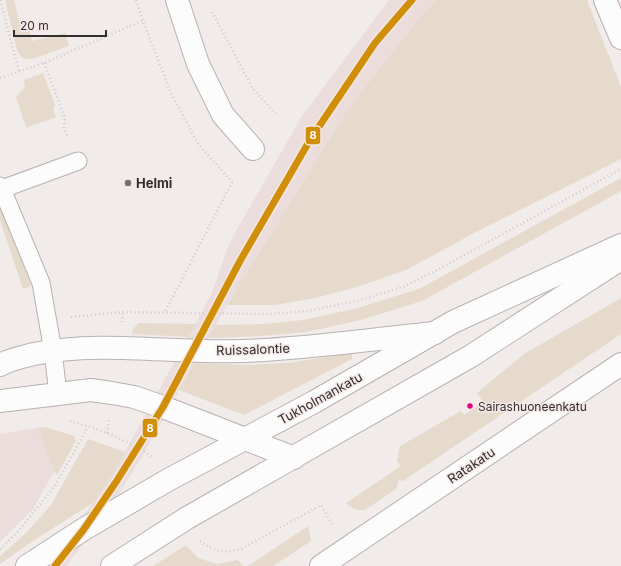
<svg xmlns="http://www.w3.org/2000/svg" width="621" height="566" viewBox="0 0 621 566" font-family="Inter,sans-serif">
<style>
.built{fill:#ebdddb}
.green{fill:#e6dacc}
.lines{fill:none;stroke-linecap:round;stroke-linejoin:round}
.service-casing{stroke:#b7b2b1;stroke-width:19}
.minor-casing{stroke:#b7b2b1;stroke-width:24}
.secondary-casing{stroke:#b7b2b1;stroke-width:24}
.path{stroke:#cecbcb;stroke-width:2.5;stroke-dasharray:1 3;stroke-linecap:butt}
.service{stroke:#fdfcfc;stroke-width:17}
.minor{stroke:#fdfcfc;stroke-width:22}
.secondary{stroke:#fdfcfc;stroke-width:22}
.rail-1-casing{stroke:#f4e8e7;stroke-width:10}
.rail-1{stroke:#d08e09;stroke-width:7}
.poi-dot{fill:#767070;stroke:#f4e8e7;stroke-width:1.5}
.bus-dot{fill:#e5007d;stroke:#f4e8e7;stroke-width:1.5}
.labels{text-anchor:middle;stroke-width:3;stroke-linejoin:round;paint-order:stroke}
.bus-label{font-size:12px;fill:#332e2e;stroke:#f4e8e7;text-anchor:start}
.poi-label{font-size:13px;font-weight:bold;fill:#332e2e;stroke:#f4e8e7;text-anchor:start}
.street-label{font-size:13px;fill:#332e2e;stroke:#f4e8e7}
.line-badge{stroke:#f4e8e7;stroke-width:1.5}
.badge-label{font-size:11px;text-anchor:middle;font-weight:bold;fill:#fff}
</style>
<rect width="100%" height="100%" fill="#f1ebea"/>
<g class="built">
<polygon points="389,0 436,0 416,22 348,109 227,305 140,460 105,516 66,566 47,566 93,503 113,474 211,295 228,247 235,233 302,116"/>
<polygon points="45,427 68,447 33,509 0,542 0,434"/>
</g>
<g class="green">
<polygon points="5,0 14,0 22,33 29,31 32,41 65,33 69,46 32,59 22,58 17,50"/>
<polygon points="436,0 587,0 621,87 621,159 476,232 406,270 357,287 315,298 275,305 227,305 348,109 416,22"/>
<polygon points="43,73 55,104 53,109 56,117 26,128 16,97 25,87 24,80"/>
<polygon points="621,178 621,191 422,301 357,321 306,332 263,336 208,338 215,325 264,324 303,320 354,309 419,289"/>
<polygon points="0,198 31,286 23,289 0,220"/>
<polygon points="621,298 621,334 403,481 399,480 396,489 365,510 357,510 349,506 346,503 401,466 397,461 400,446 461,411 464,415 483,402 477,393 524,354"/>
<polygon points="139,323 196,324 188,337 133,334 132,333 133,329"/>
<polygon points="352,353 352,359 244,415 179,390 194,363 242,365 288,363"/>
<polygon points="45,427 74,436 76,441 57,475 55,473 38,428"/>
<polygon points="88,439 125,452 113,474 93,503 34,540 0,564 0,556 27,532 51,505"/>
<polygon points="308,526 311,541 273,566 248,566"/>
<polygon points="186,545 198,558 217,564 238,560 243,566 153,566"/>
</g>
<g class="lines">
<defs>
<g id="service">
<polyline points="0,186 2,189 78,161"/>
<polyline points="2,189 41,283 53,351 58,394"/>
</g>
<g id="minor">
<polyline points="177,0 198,64 223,115 253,149"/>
<polyline points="605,0 621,38"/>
<path d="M 0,365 C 11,359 22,357 34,354 C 103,340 173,354 243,351 C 307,349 371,339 435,333"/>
<polyline points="0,401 91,390 112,393 134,397 163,407 294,458"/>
<polyline points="321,566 621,364"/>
</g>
<g id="secondary">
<polyline points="27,566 84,529 168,480 314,402 453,322 621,245"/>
<polyline points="112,566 187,518 471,356 621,259"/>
</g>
</defs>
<use href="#service" class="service-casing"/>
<use href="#minor" class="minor-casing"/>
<use href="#secondary" class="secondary-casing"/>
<g class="path">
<polyline points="0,0 19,71"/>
<polyline points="136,0 143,21 171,93 198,144 232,182 165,312"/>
<polyline points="212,12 253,89 276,114"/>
<polyline points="44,63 65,118 64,128 68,138"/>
<polyline points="0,78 44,63 142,21"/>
<polyline points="71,317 123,312 271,314 307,311 361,300 405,286 437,270 621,169"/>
<polyline points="122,322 123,312"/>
<path d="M 70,421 C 98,428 129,441 152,457"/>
<polyline points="107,433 109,420"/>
<path d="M 200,541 C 215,552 225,554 243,548 L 321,505 L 333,526"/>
<polyline points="0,549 16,534 54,487 88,427"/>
</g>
<use href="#service" class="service"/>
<use href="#minor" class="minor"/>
<use href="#secondary" class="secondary"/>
<defs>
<polyline id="rail-1" points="55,566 84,529 116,482 163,407 240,261 310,140 375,43 412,0"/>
</defs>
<use href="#rail-1" class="rail-1-casing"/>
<use href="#rail-1" class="rail-1"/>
</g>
<circle class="poi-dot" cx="128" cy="183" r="4"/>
<circle class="bus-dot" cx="470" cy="406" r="3.5"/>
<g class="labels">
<g class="bus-label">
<text x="478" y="411">Sairashuoneenkatu</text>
</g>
<g class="poi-label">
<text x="136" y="188">Helmi</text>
</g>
<g class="street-label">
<text transform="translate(253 349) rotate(-2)" y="5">Ruissalontie</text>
<text transform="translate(320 398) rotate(-29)" y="5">Tukholmankatu</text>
<text transform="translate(471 465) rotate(-34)" y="5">Ratakatu</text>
</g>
</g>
<g class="line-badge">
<rect x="305" y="126" width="16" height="19" rx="4" fill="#d08e09"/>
<rect x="142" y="418" width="16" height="20" rx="4" fill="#d08e09"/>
</g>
<g class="badge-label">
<text x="313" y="139">8</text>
<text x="150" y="432">8</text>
</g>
<path d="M14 30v6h92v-6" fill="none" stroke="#332e2e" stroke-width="2"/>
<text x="20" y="30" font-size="12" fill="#332e2e" stroke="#f4e8e7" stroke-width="3" paint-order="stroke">20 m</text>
</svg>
